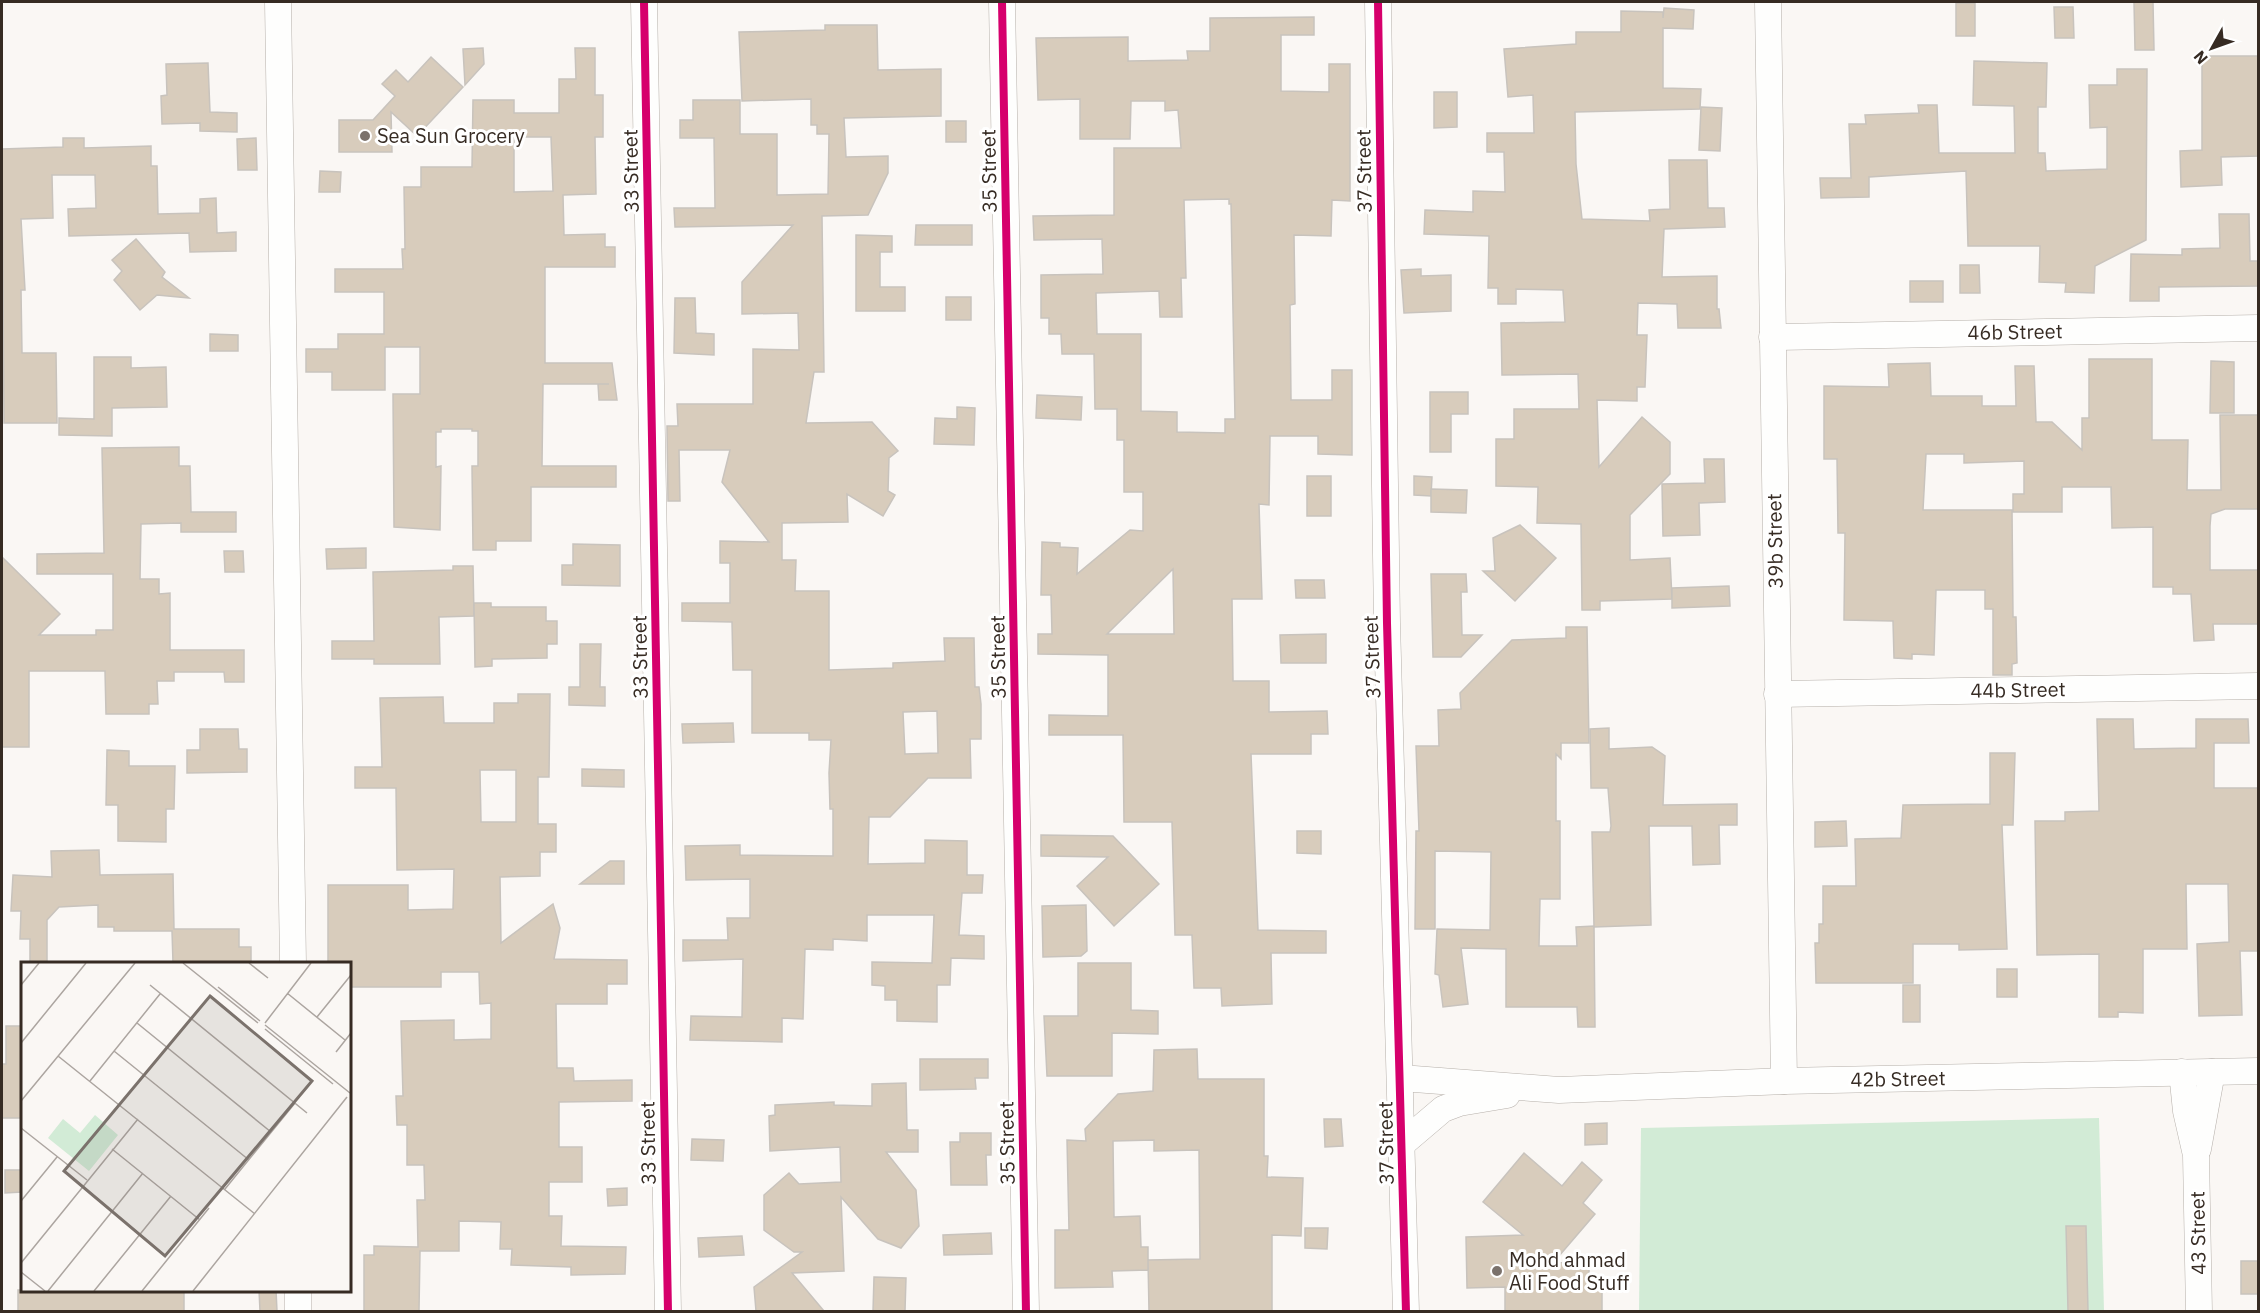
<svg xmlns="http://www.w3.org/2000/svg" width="2260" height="1313" viewBox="0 0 2260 1313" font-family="'IBM Plex Sans',sans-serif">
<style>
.green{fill:#d2ebd6}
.building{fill:#d8ccbc;stroke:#c8c3bd;stroke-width:1.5;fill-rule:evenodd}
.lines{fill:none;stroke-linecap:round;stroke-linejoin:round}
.street-casing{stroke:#b6b0aa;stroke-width:27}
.street{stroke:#fefefd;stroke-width:26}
.cycleway-casing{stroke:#fff;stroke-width:11}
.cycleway{stroke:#d6006c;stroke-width:8}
.poi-dot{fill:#7b726c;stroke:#fff;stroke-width:2}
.labels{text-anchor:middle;stroke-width:6;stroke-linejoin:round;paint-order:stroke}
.poi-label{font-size:20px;fill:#362b23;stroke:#fff;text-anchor:start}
.street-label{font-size:20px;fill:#362b23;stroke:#fff}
.inset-road{fill:none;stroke:#aca5a0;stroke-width:1.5}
.view{fill:#7b726c;fill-opacity:0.15;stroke:#7b726c;stroke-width:3}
.inset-edge{fill:none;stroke:#362b23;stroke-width:3}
</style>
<rect width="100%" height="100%" fill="#faf7f4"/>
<polygon class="green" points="2099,1118 2104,1311 1639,1312 1641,1128"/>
<g class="building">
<polygon points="2134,2 2153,2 2154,50 2135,50"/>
<rect x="1956" y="3" width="19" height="33"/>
<polygon points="2054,7 2073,7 2074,38 2055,38"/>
<polygon points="1664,8 1694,10 1693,29 1663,28 1663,88 1701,89 1700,109 1575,112 1576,164 1582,219 1650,221 1649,210 1670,209 1669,160 1707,160 1708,208 1724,208 1725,227 1664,229 1662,277 1717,276 1717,309 1719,309 1721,328 1678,328 1677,304 1638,303 1637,335 1647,335 1645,387 1637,387 1637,401 1597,400 1599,467 1642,417 1670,442 1670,474 1630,515 1630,560 1670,558 1672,599 1600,601 1600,610 1582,610 1581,524 1537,523 1538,487 1496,486 1496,439 1514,439 1514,409 1579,409 1578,374 1502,375 1501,323 1565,322 1563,290 1516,289 1516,304 1498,304 1498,288 1488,288 1489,236 1424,234 1425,210 1473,212 1473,191 1505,192 1504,152 1487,152 1487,133 1534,133 1533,95 1508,97 1504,49 1576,44 1576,32 1621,32 1621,11 1663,12 1663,18"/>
<path d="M 1314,17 L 1314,35 L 1281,35 L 1281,91 L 1329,92 L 1329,64 L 1350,64 L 1350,201 L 1332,200 L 1331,236 L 1294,235 L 1295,304 L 1290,305 L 1291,400 L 1332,400 L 1332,370 L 1352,370 L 1352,455 L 1318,454 L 1318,436 L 1270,436 L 1269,505 L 1259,504 L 1262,599 L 1232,599 L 1233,681 L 1269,681 L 1269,712 L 1327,711 L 1328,734 L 1311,734 L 1311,754 L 1251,754 L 1258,930 L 1326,931 L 1326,953 L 1271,953 L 1272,1004 L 1222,1006 L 1221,988 L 1194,988 L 1192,935 L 1175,935 L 1172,822 L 1124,822 L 1123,735 L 1049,735 L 1049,715 L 1108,716 L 1108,655 L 1038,654 L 1038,634 L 1052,634 L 1051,595 L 1041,595 L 1042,542 L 1060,543 L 1060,547 L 1078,548 L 1077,574 L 1130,530 L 1143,531 L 1143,492 L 1124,492 L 1124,440 L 1117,440 L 1117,409 L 1095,409 L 1094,354 L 1062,354 L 1061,334 L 1049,334 L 1049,318 L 1041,318 L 1041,275 L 1103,274 L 1102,239 L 1034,240 L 1033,216 L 1114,215 L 1114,148 L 1181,148 L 1178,110 L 1165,111 L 1165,101 L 1131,101 L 1130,139 L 1080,139 L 1080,99 L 1038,100 L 1036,38 L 1128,37 L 1128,61 L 1188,60 L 1187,51 L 1210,51 L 1210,18 ZM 1229,199 L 1229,204 L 1231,204 L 1235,419 L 1225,419 L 1225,433 L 1177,432 L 1177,412 L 1141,411 L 1141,334 L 1097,334 L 1096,293 L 1159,291 L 1160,317 L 1182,317 L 1181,278 L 1186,278 L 1184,200 ZM 1173,569 L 1174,634 L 1107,634 Z"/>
<path d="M 825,25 L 877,25 L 878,70 L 941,69 L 941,116 L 844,118 L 846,157 L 888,156 L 888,173 L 868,215 L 822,216 L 824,372 L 814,372 L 806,423 L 872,422 L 898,451 L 889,458 L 888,491 L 895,495 L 883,516 L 847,494 L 848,522 L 782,523 L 782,560 L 796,560 L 795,591 L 829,591 L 829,670 L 893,668 L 893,663 L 945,661 L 944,638 L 974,638 L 975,687 L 979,687 L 981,704 L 981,739 L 970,739 L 971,778 L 928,778 L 890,817 L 869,817 L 868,864 L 925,863 L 925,840 L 967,841 L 967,875 L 983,875 L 982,893 L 962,893 L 959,935 L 984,936 L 984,959 L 951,958 L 950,985 L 937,985 L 937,1022 L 897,1021 L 897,1000 L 885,1000 L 885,986 L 872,985 L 872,962 L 932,963 L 934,915 L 867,915 L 867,941 L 833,939 L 833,950 L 805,949 L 803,1019 L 782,1018 L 782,1042 L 690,1040 L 691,1016 L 742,1017 L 743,959 L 683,961 L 683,940 L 728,940 L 727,918 L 750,918 L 750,879 L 686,880 L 685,846 L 740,845 L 740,855 L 833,856 L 833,809 L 830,809 L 829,773 L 831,740 L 809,740 L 809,733 L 752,733 L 752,670 L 733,670 L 732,622 L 682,621 L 682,603 L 730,603 L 730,563 L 720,563 L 720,541 L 769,542 L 722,482 L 730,450 L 679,450 L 680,501 L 668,501 L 667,426 L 678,426 L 677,404 L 753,404 L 753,349 L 799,350 L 798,313 L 742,314 L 742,282 L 793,225 L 675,227 L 674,208 L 715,208 L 714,138 L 680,138 L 680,120 L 693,120 L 693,100 L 740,100 L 740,134 L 777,134 L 777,195 L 828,194 L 829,134 L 817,134 L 817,125 L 811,125 L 811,99 L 742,101 L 739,32 L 825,30 ZM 937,711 L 938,753 L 905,754 L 903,712 Z"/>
<polygon points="483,48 484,64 465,85 463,49"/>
<path d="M 575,48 L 595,48 L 595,95 L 603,95 L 603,137 L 595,137 L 596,194 L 563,195 L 564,235 L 605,234 L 605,247 L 615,247 L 615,267 L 545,267 L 545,363 L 612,363 L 617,400 L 599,400 L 598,384 L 609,384 L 543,384 L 542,466 L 616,466 L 616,487 L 531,487 L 531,541 L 496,541 L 496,550 L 473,550 L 472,466 L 478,466 L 478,431 L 472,431 L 472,429 L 441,429 L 441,432 L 436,432 L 436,467 L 441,466 L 440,530 L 394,527 L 393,394 L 420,394 L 420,347 L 385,347 L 385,390 L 332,390 L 332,372 L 306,372 L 306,349 L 338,349 L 338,334 L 384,334 L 384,292 L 335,292 L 335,269 L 403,269 L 402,249 L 405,249 L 404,187 L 421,187 L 421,167 L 472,167 L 473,100 L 514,100 L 514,113 L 559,113 L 559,79 L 576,79 ZM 514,137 L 551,137 L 553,191 L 514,192 Z"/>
<polygon points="2202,56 2259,56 2259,156 2221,157 2222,185 2181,187 2180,151 2202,150"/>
<polygon points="431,57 463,87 417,136 391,112 392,152 339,152 339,120 373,120 395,96 382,84 396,70 408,82"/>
<polygon points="1974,61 2047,63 2046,107 2038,107 2038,153 2045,153 2046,171 2107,169 2107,127 2090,128 2089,85 2117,85 2117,69 2147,69 2146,240 2095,266 2094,293 2065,292 2066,283 2039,282 2040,246 1968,246 1966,171 1869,177 1869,197 1821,198 1820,178 1851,178 1849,124 1866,124 1865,115 1919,113 1918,105 1937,105 1939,153 2015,153 2014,106 1973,105"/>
<polygon points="208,63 210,112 237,113 237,132 200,131 200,123 162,124 161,96 167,95 166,64"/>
<polygon points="1434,92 1457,92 1457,127 1434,128"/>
<polygon points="1701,107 1722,108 1720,151 1699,150"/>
<rect x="946" y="121" width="20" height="21"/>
<polygon points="63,138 84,138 84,148 151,146 151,166 157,166 158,214 200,213 200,199 216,198 217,233 236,232 236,251 190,252 189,233 69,236 68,209 96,208 95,175 52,175 53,218 21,219 25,290 21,290 22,353 56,353 57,423 4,423 2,149 63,147"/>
<polygon points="256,138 257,170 238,170 237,139"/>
<polygon points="320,171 341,172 340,192 319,192"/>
<polygon points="2219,214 2249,214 2250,261 2259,261 2259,286 2159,287 2159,301 2130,301 2131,254 2182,255 2182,249 2220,248"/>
<polygon points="916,225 972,225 972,245 915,245"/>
<polygon points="856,235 892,236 892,252 880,252 880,287 905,287 905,311 856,311"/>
<polygon points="136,239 165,272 162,277 189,298 157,295 140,310 114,280 122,271 112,260"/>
<polygon points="1960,265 1979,265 1980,293 1960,293"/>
<polygon points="1421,269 1421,276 1451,275 1451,311 1404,313 1401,270"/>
<rect x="1910" y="281" width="33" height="21"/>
<rect x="946" y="297" width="25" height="23"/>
<polygon points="675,298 695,298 696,333 714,334 714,355 674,353"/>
<polygon points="210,334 238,335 238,351 210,351"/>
<polygon points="94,357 131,357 131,368 166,367 167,407 112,408 112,436 59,435 59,418 94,419"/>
<polygon points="2089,359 2152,359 2152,440 2188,440 2187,490 2221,490 2220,415 2259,415 2259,509 2225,509 2211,514 2210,526 2210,570 2259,570 2259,624 2213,624 2214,640 2194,641 2191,594 2173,594 2173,587 2153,587 2153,527 2112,528 2111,487 2062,487 2062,512 2013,512 2013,494 2024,494 2024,461 1964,463 1964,454 1926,454 1923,510 2012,510 2013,617 2016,617 2017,663 2012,664 2012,675 1993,675 1993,609 1985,609 1985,590 1936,590 1934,655 1912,654 1912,659 1894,658 1893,621 1844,620 1845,533 1838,533 1837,459 1824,459 1824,386 1889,387 1888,364 1930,363 1931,396 1982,396 1982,406 2016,406 2015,366 2034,366 2036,422 2052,422 2082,450 2082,418 2089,418"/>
<polygon points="2211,361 2234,362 2234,413 2210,413"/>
<polygon points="1430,392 1468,392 1468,414 1451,414 1451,452 1430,452"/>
<polygon points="1037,395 1082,397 1081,420 1036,418"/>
<polygon points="957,407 975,408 974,445 934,444 935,418 957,419"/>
<polygon points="179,447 179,466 190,466 191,512 236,512 236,532 181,532 181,523 141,524 140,579 159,579 159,594 170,593 170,650 244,650 244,682 225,682 224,672 174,672 174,681 157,681 158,704 149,704 149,714 106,714 105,671 29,671 29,747 2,747 2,557 60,614 39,635 96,635 96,630 113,630 113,574 37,574 37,554 104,553 102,448"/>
<polygon points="1704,459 1724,459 1725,502 1699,503 1700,535 1663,536 1662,484 1705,483"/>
<rect x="1307" y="476" width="24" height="40"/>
<polygon points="1414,476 1432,477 1431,496 1414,495"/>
<polygon points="1431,489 1467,490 1466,513 1431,512"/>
<polygon points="1520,525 1556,558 1515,601 1483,571 1495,571 1493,538"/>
<polygon points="573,544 620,545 620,586 562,585 562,565 573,565"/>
<polygon points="366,548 366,568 327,569 326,549"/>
<polygon points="224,551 243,551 244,572 225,572"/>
<polygon points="453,566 473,566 474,616 439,617 440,664 374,664 374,659 332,659 332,641 374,641 373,572 453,570"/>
<polygon points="1431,574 1466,574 1467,592 1461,592 1462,635 1482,635 1461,657 1433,657"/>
<polygon points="1295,580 1324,580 1325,598 1296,598"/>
<polygon points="1729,586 1730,606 1672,608 1672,588"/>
<polygon points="474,603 491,603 491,607 546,607 546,621 557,621 557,644 547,644 547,658 492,659 492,666 475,667"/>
<polygon points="1566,627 1587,627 1589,743 1561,743 1561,759 1556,754 1556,821 1560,821 1560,899 1540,899 1539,946 1577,946 1576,927 1594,926 1595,1027 1578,1027 1577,1007 1506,1007 1506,949 1461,948 1468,1004 1443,1007 1439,975 1435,974 1437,929 1490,930 1491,852 1435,851 1435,929 1415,929 1416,831 1419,831 1416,746 1439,746 1438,710 1461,709 1460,693 1512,640 1566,638"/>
<polygon points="1326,634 1326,663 1281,663 1280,635"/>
<polygon points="580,644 601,644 600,687 605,687 605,706 569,705 569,687 580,687"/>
<path d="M 518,694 L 550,694 L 549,777 L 538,777 L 538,824 L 556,824 L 556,852 L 540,852 L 540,876 L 500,877 L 501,943 L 553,904 L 560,928 L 554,959 L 627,960 L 627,984 L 607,984 L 607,1004 L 556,1004 L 557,1068 L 573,1068 L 574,1081 L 632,1080 L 632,1101 L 559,1102 L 559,1147 L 582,1147 L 582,1182 L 549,1182 L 549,1216 L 562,1216 L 561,1246 L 626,1247 L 625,1274 L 571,1275 L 571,1267 L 511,1265 L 512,1249 L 500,1249 L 501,1222 L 459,1221 L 459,1251 L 420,1251 L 419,1311 L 364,1311 L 364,1255 L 374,1255 L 374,1246 L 418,1247 L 417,1200 L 425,1200 L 424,1165 L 407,1165 L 407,1125 L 397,1125 L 396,1096 L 403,1096 L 401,1021 L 454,1020 L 454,1040 L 491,1039 L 491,1003 L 480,1004 L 479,972 L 441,972 L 441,987 L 350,987 L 350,963 L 328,963 L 328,885 L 408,885 L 408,910 L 453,909 L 454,869 L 397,870 L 396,788 L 355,788 L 355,767 L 382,767 L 380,698 L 443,697 L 444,723 L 494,723 L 494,703 L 518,703 ZM 480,770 L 516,770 L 516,822 L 481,822 Z"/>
<polygon points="2097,719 2133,719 2134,749 2196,748 2196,719 2248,719 2249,743 2214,743 2214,788 2259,788 2259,951 2240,951 2242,1015 2199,1016 2197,944 2229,942 2228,884 2186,884 2187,949 2143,949 2143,1013 2118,1012 2118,1017 2099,1017 2099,954 2037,955 2035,821 2065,821 2065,812 2099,811"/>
<polygon points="733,723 734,742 683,743 682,724"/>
<polygon points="1609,728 1609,749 1652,747 1665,756 1663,805 1737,804 1737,825 1719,825 1720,864 1693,865 1692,826 1649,826 1651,925 1594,927 1592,832 1610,832 1611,826 1608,788 1591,788 1590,729"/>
<polygon points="200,729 238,729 239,749 247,749 247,772 187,773 187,750 200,750"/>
<polygon points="107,750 129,751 129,766 175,766 174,809 166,809 166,842 118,841 118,805 106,805"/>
<polygon points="1990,753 2015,753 2013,825 2002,825 2007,949 1959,950 1959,944 1913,944 1913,983 1816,983 1815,943 1819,943 1819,924 1823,924 1823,886 1856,886 1855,839 1901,838 1903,805 1990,804"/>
<polygon points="582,769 624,770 624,787 582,786"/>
<polygon points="1846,821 1847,846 1815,847 1815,822"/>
<polygon points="1297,831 1321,831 1321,854 1297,853"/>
<polygon points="1041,835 1113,836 1159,884 1114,926 1077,886 1108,857 1041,856"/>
<polygon points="99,850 100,875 173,874 174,929 239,929 239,947 251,947 251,963 173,963 172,931 114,931 114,927 98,927 98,905 59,907 47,920 47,963 30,963 30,939 20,939 21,911 11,911 13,875 52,877 51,851"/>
<polygon points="610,861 624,861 624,884 580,884"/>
<polygon points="1086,905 1087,951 1081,956 1043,957 1042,906"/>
<polygon points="1078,963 1131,963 1131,1010 1158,1011 1158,1034 1112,1033 1112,1076 1047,1076 1044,1016 1078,1016"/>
<rect x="1997" y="969" width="20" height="28"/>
<rect x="1903" y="985" width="17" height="37"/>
<polygon points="6,1026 22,1026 22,1118 2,1118 2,1064 6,1064"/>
<polygon points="1197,1049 1198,1079 1264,1079 1264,1156 1268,1156 1267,1177 1303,1178 1301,1236 1272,1235 1272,1311 1149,1311 1148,1260 1200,1259 1199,1150 1154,1151 1154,1140 1113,1141 1114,1217 1140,1216 1141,1247 1148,1247 1148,1270 1112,1271 1113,1287 1055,1288 1055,1230 1069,1230 1067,1140 1086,1141 1085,1129 1118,1094 1153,1091 1154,1050"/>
<polygon points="920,1059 988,1059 988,1078 975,1078 976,1089 920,1090"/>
<polygon points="906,1083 907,1130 918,1130 918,1152 886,1152 916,1190 919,1226 901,1248 878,1239 841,1197 844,1271 792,1273 824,1311 756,1311 754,1287 802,1252 794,1252 764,1230 764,1195 789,1173 799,1184 841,1182 840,1147 770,1151 769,1116 775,1115 775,1105 834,1102 834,1105 872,1106 872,1084"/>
<polygon points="1324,1119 1341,1119 1343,1146 1325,1147"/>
<polygon points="1607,1123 1607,1144 1585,1145 1585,1124"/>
<polygon points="960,1133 991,1133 991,1155 986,1155 987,1185 951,1185 950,1142 960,1142"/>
<polygon points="692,1139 724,1140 723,1161 691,1160"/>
<polygon points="1524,1153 1562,1186 1582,1162 1602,1180 1583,1203 1595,1214 1553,1263 1589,1262 1589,1289 1602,1289 1602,1311 1505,1311 1505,1287 1467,1288 1466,1237 1523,1235 1483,1202"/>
<polygon points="5,1170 22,1170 22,1192 5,1193"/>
<polygon points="627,1188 627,1205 608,1206 607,1189"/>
<polygon points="2066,1226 2086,1226 2088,1311 2068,1311"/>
<polygon points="1305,1228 1328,1228 1327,1249 1305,1248"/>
<polygon points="991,1233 992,1254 944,1255 943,1235"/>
<polygon points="742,1236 744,1255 699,1257 698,1238"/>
<rect x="2241" y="1261" width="18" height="33"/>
<polygon points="874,1277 906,1278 905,1311 873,1311"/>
<rect x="18" y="1290" width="166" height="21"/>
<polygon points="259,1290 276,1290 277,1311 260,1311"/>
</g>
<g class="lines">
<defs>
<g id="street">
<polyline points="278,2 293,964"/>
<polyline points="644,2 668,1312"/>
<polyline points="1002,2 1026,1312"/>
<polyline points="1378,2 1387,623 1406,1312"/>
<polyline points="1768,2 1784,1081"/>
<polyline points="1772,337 2258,328"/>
<polyline points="1777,694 2258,686"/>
<polyline points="2182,1072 2186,1111 2196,1155 2199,1312"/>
<polyline points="1401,1078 1559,1090 1784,1081 2258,1071"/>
<polyline points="1403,1143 1443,1109 1459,1103 1507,1095"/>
<polyline points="2198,1149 2212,1072"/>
<polyline points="298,1290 298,1312"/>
</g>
</defs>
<use href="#street" class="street-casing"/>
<use href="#street" class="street"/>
<defs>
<g id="cycleway">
<polyline points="644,2 668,1312"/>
<polyline points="1002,2 1026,1312"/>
<polyline points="1378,2 1387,623 1406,1312"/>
</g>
</defs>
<use href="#cycleway" class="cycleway-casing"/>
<use href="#cycleway" class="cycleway"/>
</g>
<g class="poi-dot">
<circle cx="365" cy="136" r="6"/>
<circle cx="1497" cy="1271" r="6"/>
</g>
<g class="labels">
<g class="poi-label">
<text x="377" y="143">Sea Sun Grocery</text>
<text x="1509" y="1267">Mohd ahmad<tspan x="1509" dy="23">Ali Food Stuff</tspan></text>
</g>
<g class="street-label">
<text transform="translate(631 171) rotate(-91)" y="7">33 Street</text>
<text transform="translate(989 171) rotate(-91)" y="7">35 Street</text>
<text transform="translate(1364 171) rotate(-91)" y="7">37 Street</text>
<text transform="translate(2015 332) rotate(-1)" y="7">46b Street</text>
<text transform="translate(1775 541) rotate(-91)" y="7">39b Street</text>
<text transform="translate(640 657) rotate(-91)" y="7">33 Street</text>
<text transform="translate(998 657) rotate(-91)" y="7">35 Street</text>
<text transform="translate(1372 657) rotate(-92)" y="7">37 Street</text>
<text transform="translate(2018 690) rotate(-1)" y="7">44b Street</text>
<text transform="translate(1898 1079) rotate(-1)" y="7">42b Street</text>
<text transform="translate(648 1143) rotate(-91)" y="7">33 Street</text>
<text transform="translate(1007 1143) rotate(-91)" y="7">35 Street</text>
<text transform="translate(1386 1143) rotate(-91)" y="7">37 Street</text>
<text transform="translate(2198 1233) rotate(-91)" y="7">43 Street</text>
</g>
</g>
<g transform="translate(21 962)">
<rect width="330" height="330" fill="#faf7f4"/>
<path d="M 74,153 L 97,173 L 68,209 L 27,176 L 42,157 L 59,171 Z" fill="#d2ebd6"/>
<path class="inset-road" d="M 162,1 L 237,61M 228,1 L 247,16M 0,23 L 18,1M 129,23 L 286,151M 197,25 L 239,59M 266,31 L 324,78M 296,55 L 330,13M 116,61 L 250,170M 244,61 L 290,1M 244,63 L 329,131M 244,67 L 312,122M 0,81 L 65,1M 93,89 L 228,198M 315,90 L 330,71M 37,94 L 234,252M 69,119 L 139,32M 0,139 L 114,1M 0,166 L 66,218M 91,187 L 179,258M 204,227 L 274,141M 0,239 L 36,195M 0,301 L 117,157M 0,310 L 24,329M 27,329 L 122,211M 73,329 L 150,234M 121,329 L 188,246M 172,329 L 326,135"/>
<path class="view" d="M 189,34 L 291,119 L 144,294 L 43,209 Z"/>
<rect width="330" height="330" class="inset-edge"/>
</g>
<rect width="2260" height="1313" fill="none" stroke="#362b23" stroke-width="6"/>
<g transform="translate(2212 48) rotate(230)" stroke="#ffffff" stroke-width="4.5" paint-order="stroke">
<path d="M0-4.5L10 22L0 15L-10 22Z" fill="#362b23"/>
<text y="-9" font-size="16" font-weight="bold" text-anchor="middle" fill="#362b23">N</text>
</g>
</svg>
